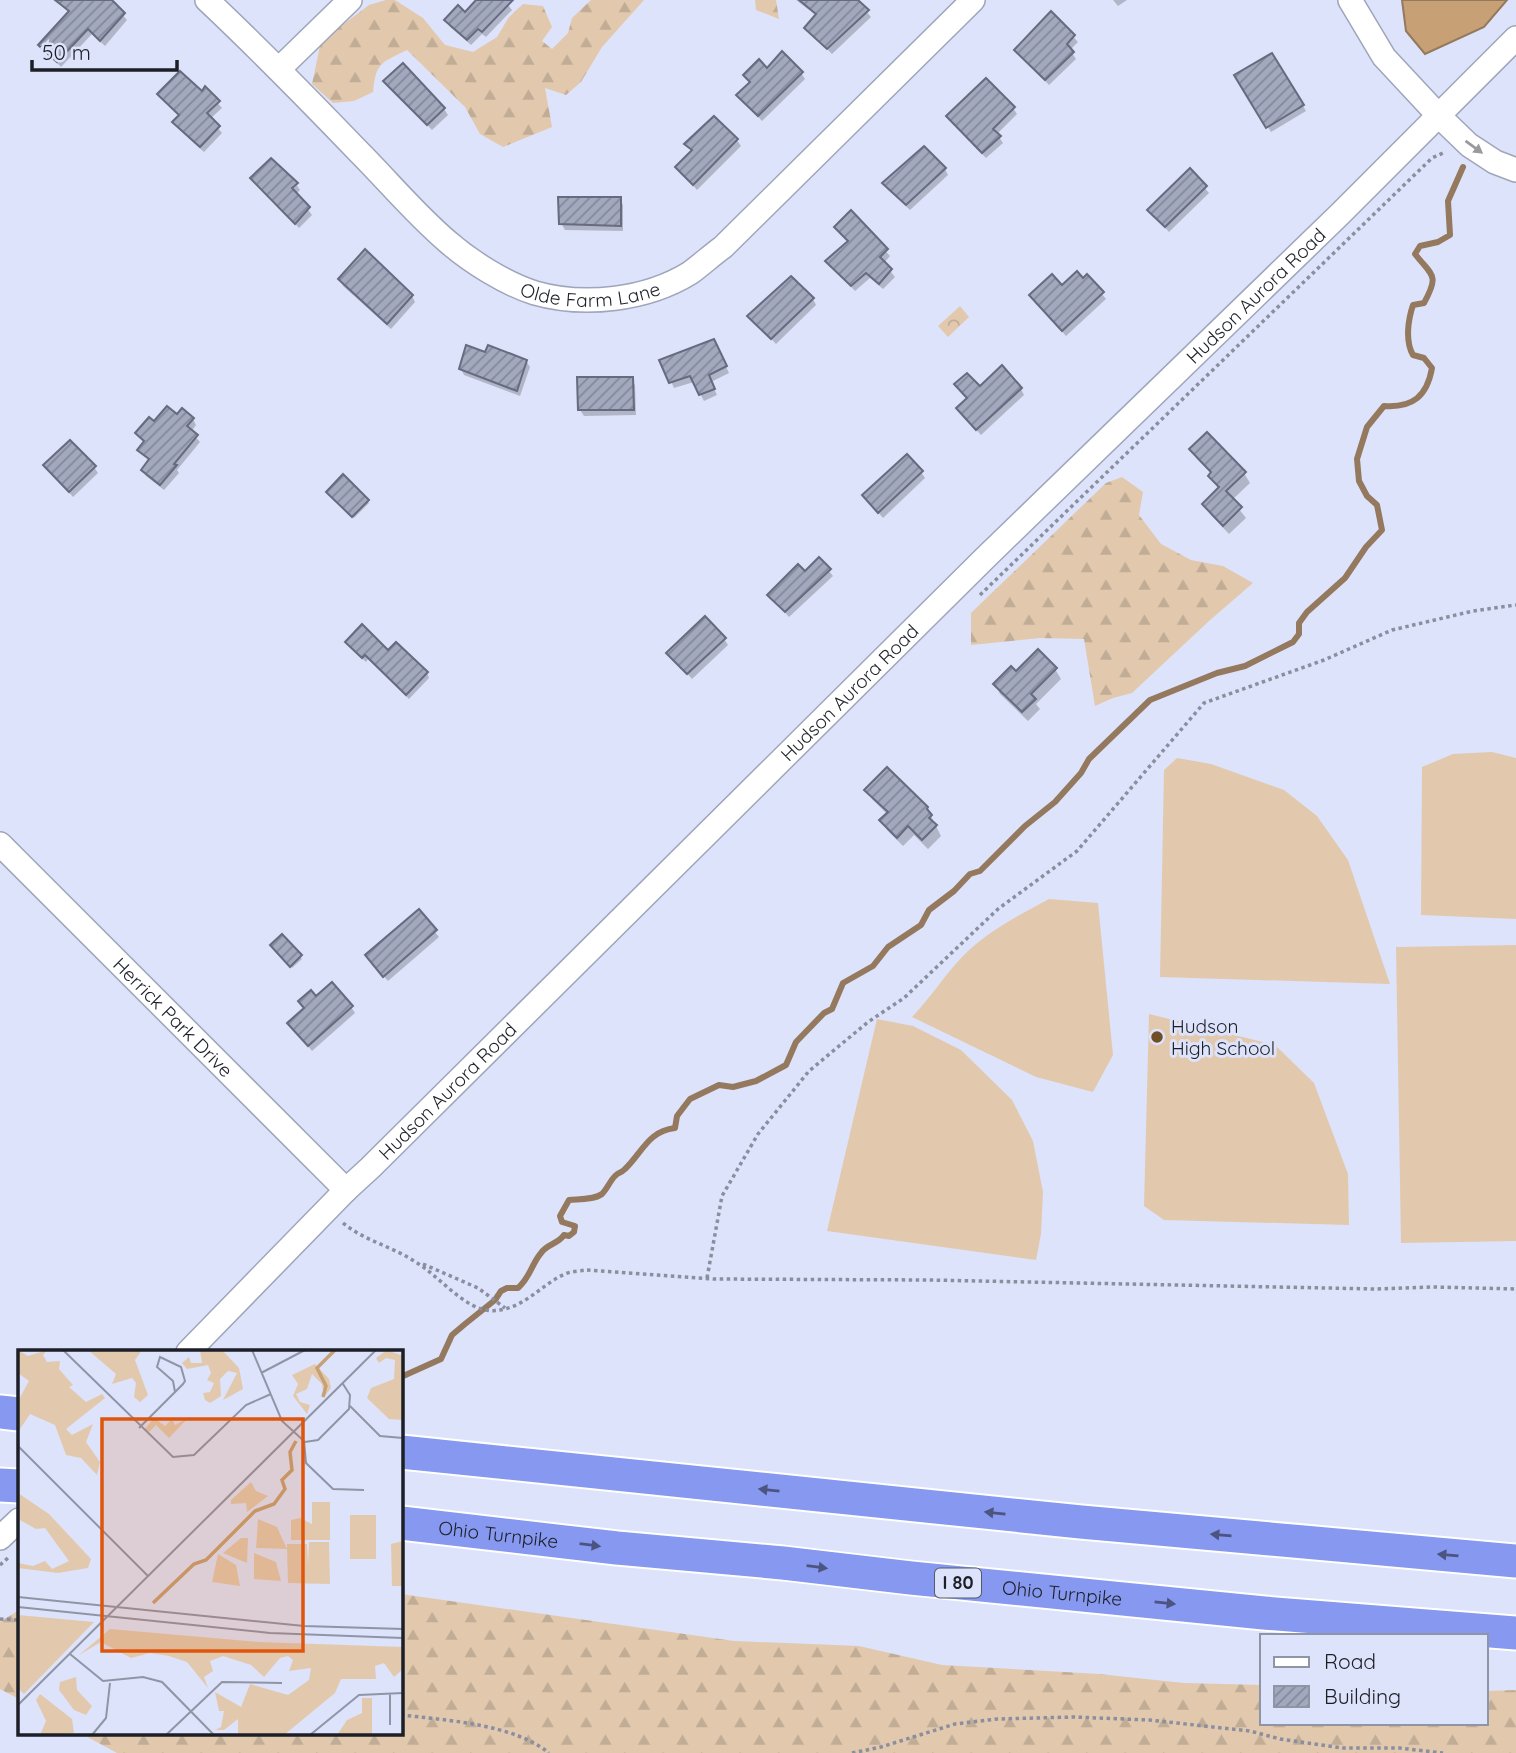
<svg xmlns="http://www.w3.org/2000/svg" width="1516" height="1753" viewBox="0 0 1516 1753" font-family="Quicksand,sans-serif">
<style>
.grass{fill:#e2c9ae}
.forest{fill:url(#forest-firs)}
.park{fill:url(#park-crowns)}
.water{fill:#c7a075;stroke:#94795e;stroke-width:2}
.shadow{fill:#0003}
.lines{fill:none;stroke-linecap:round;stroke-linejoin:round}
.stream{stroke:#94795e;stroke-width:6}
.building{fill:url(#building-hatch);stroke:#666b7f;stroke-width:2}
.minor-casing{stroke:#9fa5ba;stroke-width:26}
.highway-casing{stroke:#fff;stroke-width:37}
.path{stroke:#8a8e9f;stroke-width:3.5;stroke-dasharray:3.5 3.5;stroke-linecap:butt}
.minor{stroke:#fff;stroke-width:23}
.highway{stroke:#8698ef;stroke-width:33}
.oneway{fill:#999a9e}
.oneway2{fill:#4c5581}
.poi-dot{fill:#704e26;stroke:#dde3fa;stroke-width:2.5}
.labels{text-anchor:middle;stroke-width:6;stroke-linejoin:round;paint-order:stroke}
.shield{fill:#dde3fa;stroke:#575a66;stroke-width:2}
.shield-label{font-size:18px;font-weight:bold;fill:#1d1f27}
.street-label{font-size:19px;fill:#1d1f27;stroke:#dde3fa}
.poi-label{font-size:19px;fill:#1d1f27;stroke:#dde3fa;text-anchor:start}
.inset-river{fill:none;stroke:#c7a075;stroke-width:3.5}
.inset-road{fill:none;stroke:#9095a6;stroke-width:2}
.view{fill:#de560d;fill-opacity:0.15;stroke:#de560d;stroke-width:3.5}
.inset-edge{fill:none;stroke:#1d1f27;stroke-width:3.5}
</style>
<defs>
<pattern id="forest-firs" width="22" height="20" patternUnits="userSpaceOnUse" patternTransform="scale(1.75)"><rect width="22" height="20" fill="#e2c9ae"/><path d="M5 1l3.5 6h-7zM16 11l3.5 6h-7z" fill="#c1ac96"/></pattern>
<pattern id="park-crowns" width="20" height="18" patternUnits="userSpaceOnUse" patternTransform="scale(1.75)"><rect width="20" height="18" fill="#e2c9ae"/><path d="M2 6a3 3 0 1 1 6 0M12 15a3 3 0 1 1 6 0" fill="none" stroke="#c1ac96"/></pattern>
<pattern id="building-hatch" width="6" height="6" patternUnits="userSpaceOnUse" patternTransform="scale(1.75)"><rect width="6" height="6" fill="#a2a8bd"/><path d="M-1 1l2-2M0 6l6-6M5 7l2-2" fill="none" stroke="#83889a"/></pattern>
</defs>
<rect width="100%" height="100%" fill="#dde3fa"/>
<g class="grass">
<polygon points="1492,752 1516,758 1516,919 1421,915 1422,767 1453,754"/>
<polygon points="1177,758 1211,764 1284,790 1317,816 1348,860 1390,984 1160,977 1164,770"/>
<path d="M 1049,899 L 1098,903 L 1113,1055 L 1093,1092 L 1036,1077 L 912,1017 C 931,997 944,976 962,957 C 987,931 1018,916 1049,899 Z"/>
<polygon points="1516,945 1516,1241 1401,1243 1396,947"/>
<polygon points="1149,1014 1275,1045 1314,1083 1348,1174 1349,1225 1164,1220 1144,1206"/>
<polygon points="877,1019 913,1026 961,1050 1012,1100 1033,1141 1043,1192 1041,1234 1036,1260 827,1231"/>
</g>
<g class="forest">
<path d="M 386,0 L 395,0 L 423,18 L 445,45 L 473,52 L 497,37 L 509,17 L 523,4 L 543,6 L 552,27 L 542,41 L 552,49 L 568,33 L 572,18 L 591,0 L 644,0 L 602,47 L 581,82 L 566,95 L 545,88 L 552,127 L 503,147 L 480,134 L 465,107 L 407,50 C 381,63 376,62 373,92 L 354,101 L 333,103 L 312,84 L 321,41 L 369,5 Z"/>
<polygon points="755,0 776,0 779,19 756,10"/>
<polygon points="1122,477 1143,492 1139,515 1161,544 1191,560 1223,566 1253,583 1209,621 1132,693 1113,698 1095,706 1084,639 1040,638 971,645 971,613 1106,483"/>
<polygon points="401,1594 734,1641 859,1646 942,1665 1099,1674 1184,1683 1262,1685 1262,1723 1486,1723 1486,1691 1516,1690 1516,1753 117,1753 82,1734 401,1734"/>
<polygon points="19,1610 19,1699 0,1689 0,1622"/>
</g>
<polygon class="park" points="960,306 969,317 948,337 938,326"/>
<polygon class="water" points="1402,0 1507,0 1484,27 1425,54 1406,31"/>
<g class="shadow">
<polygon points="56,0 109,0 127,20 105,46 92,34 61,67 40,45 70,13"/>
<polygon points="478,0 504,0 512,10 486,37 482,34 471,45 450,27 446,21 465,14"/>
<polygon points="796,0 856,0 871,17 832,54 806,28 817,16"/>
<polygon points="1113,0 1127,0 1118,6"/>
<polygon points="1051,13 1078,42 1070,50 1076,59 1049,85 1016,50"/>
<polygon points="1272,55 1306,111 1271,132 1237,76"/>
<polygon points="767,70 801,73 805,79 762,121 738,95 751,84 745,75"/>
<polygon points="385,81 444,109 448,115 432,130"/>
<polygon points="205,89 222,108 210,119 222,133 204,152 178,128 174,122 180,117 160,94 202,93"/>
<polygon points="1013,108 1017,114 997,134 1003,143 986,158 952,122"/>
<polygon points="737,140 741,146 697,190 677,167 693,152 687,144"/>
<polygon points="945,169 948,175 910,210 887,189 884,183"/>
<polygon points="1190,171 1209,193 1169,232 1149,210"/>
<polygon points="252,178 296,184 300,190 296,194 312,215 299,228"/>
<polygon points="620,199 623,205 623,231 565,230 561,223"/>
<polygon points="851,213 890,256 884,263 895,277 883,289 870,278 855,291 828,262 849,242 836,227"/>
<polygon points="1087,276 1106,299 1066,336 1031,296 1083,280"/>
<polygon points="340,280 412,296 415,302 391,329 343,286"/>
<polygon points="813,299 816,305 776,344 750,316"/>
<polygon points="717,347 729,373 711,382 717,395 704,401 694,382 674,388 662,361"/>
<polygon points="486,355 526,361 530,367 520,396 464,375 461,369"/>
<polygon points="632,379 635,385 636,415 584,416 580,410"/>
<polygon points="957,385 979,388 1021,389 1024,395 981,435 962,414 968,399"/>
<polygon points="177,417 193,419 196,425 191,432 200,442 177,470 179,473 164,490 146,476 143,470 150,461 139,450 145,443 138,433 155,424"/>
<polygon points="1191,450 1244,473 1250,483 1232,500 1246,518 1229,534 1210,514 1204,504 1219,490 1210,476 1212,474 1197,459"/>
<polygon points="46,466 94,467 98,473 73,497"/>
<polygon points="921,472 925,478 883,518 864,496"/>
<polygon points="329,495 367,501 369,503 354,518"/>
<polygon points="819,559 833,576 789,617 769,595 805,573"/>
<polygon points="724,639 728,645 692,679 669,653"/>
<polygon points="350,647 388,652 427,673 429,678 409,699 368,659 366,662"/>
<polygon points="1055,669 1061,679 1036,704 1040,709 1028,721 1000,694 995,684 1016,673"/>
<polygon points="867,790 927,808 941,836 928,849 914,835 903,846 887,830 882,821 888,815 872,799"/>
<polygon points="418,911 439,937 388,981 370,961"/>
<polygon points="282,936 302,959 292,968 274,948"/>
<polygon points="316,999 351,1007 355,1013 312,1051 289,1023"/>
</g>
<g class="lines">
<path class="stream" d="M 401,1377 L 441,1359 L 452,1335 L 465,1324 L 495,1300 L 501,1291 L 507,1288 L 518,1288 C 531,1276 531,1265 541,1253 C 547,1244 558,1244 564,1235 L 569,1236 L 574,1232 L 575,1226 L 562,1222 L 560,1216 L 569,1200 C 578,1199 594,1200 602,1194 C 607,1189 610,1181 615,1176 C 620,1171 620,1174 625,1169 C 642,1153 648,1131 675,1128 L 677,1116 L 690,1099 L 719,1085 L 733,1087 L 756,1081 L 786,1065 L 796,1042 L 824,1013 L 832,1009 L 843,983 L 873,966 L 888,947 L 921,925 L 929,910 L 954,891 L 970,874 L 980,871 L 1025,826 L 1055,802 L 1081,773 L 1089,759 L 1150,700 L 1217,673 L 1245,666 L 1293,642 L 1299,634 L 1299,623 L 1307,612 L 1345,578 L 1366,547 L 1382,530 L 1377,505 L 1367,496 L 1359,481 L 1357,459 L 1367,427 L 1384,406 C 1413,408 1427,396 1432,368 L 1424,358 L 1413,355 C 1405,341 1408,320 1413,305 L 1424,303 C 1440,274 1432,276 1415,254 L 1420,246 L 1438,242 L 1450,235 L 1448,201 L 1463,167"/>
</g>
<g class="building">
<polygon points="55,0 112,0 125,13 100,41 88,29 57,62 38,45 69,11"/>
<polygon points="476,0 513,0 482,32 478,29 467,40 444,20 458,5 465,12"/>
<polygon points="799,0 858,0 869,10 827,49 804,28 816,14"/>
<polygon points="1051,11 1075,35 1067,44 1074,52 1045,80 1014,50"/>
<polygon points="782,51 803,72 758,116 736,95 750,82 743,75 759,59 767,68"/>
<polygon points="1272,53 1304,105 1266,128 1234,75"/>
<polygon points="403,63 445,108 427,125 383,81"/>
<polygon points="180,71 202,91 205,86 220,101 207,113 220,126 200,147 172,122 179,115 157,94"/>
<polygon points="986,78 1015,107 993,129 1001,136 982,153 946,116"/>
<polygon points="714,116 738,139 693,185 675,167 692,150 684,144"/>
<polygon points="924,146 946,168 906,205 882,183"/>
<polygon points="271,158 298,183 292,188 310,207 295,224 250,178"/>
<polygon points="1190,168 1207,186 1165,227 1147,210"/>
<polygon points="558,197 621,197 621,226 559,224"/>
<polygon points="851,210 888,249 880,257 892,269 879,284 866,273 851,286 825,261 848,241 834,227"/>
<polygon points="365,249 413,295 387,324 338,279"/>
<polygon points="1077,271 1083,278 1087,274 1104,292 1062,331 1029,295 1052,274 1062,285"/>
<polygon points="791,276 814,298 771,339 747,316"/>
<polygon points="714,339 727,366 709,375 715,389 699,395 690,376 669,383 659,360"/>
<polygon points="466,345 485,352 488,345 527,360 517,391 459,369"/>
<polygon points="1002,365 1022,388 976,430 956,408 967,398 954,384 967,373 980,386"/>
<polygon points="577,377 633,377 634,410 578,410"/>
<polygon points="167,406 177,414 182,408 194,418 187,426 198,435 174,464 177,465 160,485 141,470 149,459 137,450 144,441 135,433 149,417 154,421"/>
<polygon points="1207,432 1246,472 1226,491 1242,507 1223,526 1202,504 1219,487 1208,476 1211,472 1189,449"/>
<polygon points="70,440 96,466 69,492 43,465"/>
<polygon points="907,454 923,471 878,513 862,495"/>
<polygon points="343,474 369,500 352,517 326,492"/>
<polygon points="819,557 831,569 785,612 767,595 798,564 805,571"/>
<polygon points="705,616 726,638 687,674 666,653"/>
<polygon points="362,624 388,650 396,642 428,672 406,695 365,655 362,658 345,642"/>
<polygon points="1038,649 1057,668 1031,694 1036,699 1022,712 993,684 1011,666 1016,671"/>
<polygon points="887,767 928,807 927,809 932,815 929,818 937,825 922,840 908,826 897,838 879,820 888,812 864,790"/>
<polygon points="419,909 437,930 383,977 365,955"/>
<polygon points="282,934 302,955 290,967 270,945"/>
<polygon points="332,982 353,1006 308,1046 287,1023 304,1008 298,1001 311,990 316,996"/>
</g>
<g class="lines">
<defs>
<g id="minor">
<path id="s1" d="M 207,0 C 259,49 309,100 358,151 C 388,181 416,215 448,242 C 471,262 506,284 535,293 C 584,307 646,300 690,273 C 701,265 712,255 723,247 L 973,0"/>
<polyline points="1350,0 1384,57 1439,116 1469,145 1495,162 1516,170"/>
<polyline points="279,69 350,0"/>
<path id="s2" d="M 0,844 L 346,1190"/>
<path id="s3" d="M 188,1352 L 346,1190 L 370,1168 L 985,558 L 1340,214 L 1516,38"/>
<polyline points="0,1538 19,1520"/>
</g>
<g id="highway">
<polyline points="0,1412 19,1414"/>
<polyline points="401,1452 1081,1522 1516,1561"/>
<polyline points="0,1485 19,1486"/>
<path id="s4" d="M 401,1523 L 617,1548 L 783,1563 L 911,1578 L 1264,1613 L 1516,1633"/>
</g>
</defs>
<use href="#minor" class="minor-casing"/>
<use href="#highway" class="highway-casing"/>
<g class="path">
<polyline points="980,595 1432,158 1443,153"/>
<path d="M 343,1223 C 365,1241 391,1246 414,1261 C 436,1274 452,1295 474,1306 C 484,1311 494,1312 505,1309 C 529,1303 544,1283 565,1274 C 572,1271 580,1271 586,1270 L 713,1279 L 929,1280 L 1376,1289 L 1433,1287 L 1516,1289"/>
<polyline points="423,1264 478,1288 505,1308"/>
<polyline points="707,1278 722,1196 758,1134 809,1071 868,1022 904,998 998,909 1077,851 1204,703 1324,660 1392,630 1473,611 1516,605"/>
<polyline points="0,1565 9,1557"/>
<polyline points="0,1619 19,1620"/>
<path d="M 401,1715 C 445,1720 514,1724 549,1753"/>
<polyline points="852,1753 881,1747 955,1724 997,1719 1074,1717 1149,1720 1250,1731 1280,1739 1343,1748 1399,1748 1443,1753"/>
</g>
<use href="#minor" class="minor"/>
<use href="#highway" class="highway"/>
</g>
<defs><path id="oneway-solid" d="M-6-.8H1V-3.2L6.5 0L1 3.2V.8H-6Z" transform="scale(1.75)"/></defs>
<use class="oneway" href="#oneway-solid" transform="translate(1474 147) rotate(36)"/>
<g class="oneway2">
<use href="#oneway-solid" transform="translate(769 1490) rotate(-174)"/>
<use href="#oneway-solid" transform="translate(995 1513) rotate(-174)"/>
<use href="#oneway-solid" transform="translate(1221 1535) rotate(-175)"/>
<use href="#oneway-solid" transform="translate(590 1545) rotate(7)"/>
<use href="#oneway-solid" transform="translate(1448 1555) rotate(-175)"/>
<use href="#oneway-solid" transform="translate(817 1567) rotate(7)"/>
<use href="#oneway-solid" transform="translate(1165 1603) rotate(6)"/>
</g>
<circle class="poi-dot" cx="1157" cy="1037" r="7"/>
<g class="labels">
<rect class="shield" x="935" y="1568.5" width="46" height="29" rx="5"/>
<g class="shield-label">
<text x="958" y="1589">I 80</text>
</g>
<g class="street-label">
<text dy="7" stroke="none"><textPath href="#s1" startOffset="499">Olde Farm Lane</textPath></text>
<text dy="7" stroke="none"><textPath href="#s3" startOffset="1502">Hudson Aurora Road</textPath></text>
<text dy="7" stroke="none"><textPath href="#s3" startOffset="934">Hudson Aurora Road</textPath></text>
<text dy="7" stroke="none"><textPath href="#s2" startOffset="245">Herrick Park Drive</textPath></text>
<text dy="7" stroke="none"><textPath href="#s3" startOffset="368">Hudson Aurora Road</textPath></text>
<text dy="7" stroke="none"><textPath href="#s4" startOffset="98">Ohio Turnpike</textPath></text>
<text dy="7" stroke="none"><textPath href="#s4" startOffset="665">Ohio Turnpike</textPath></text>
</g>
<g class="poi-label">
<text x="1171" y="1033">Hudson<tspan x="1171" dy="22">High School</tspan></text>
</g>
</g>
<g transform="translate(18 1350)">
<rect width="385" height="385" fill="#dde3fa"/>
<path d="M 294,152 L 312,152 L 312,190 L 273,190 L 273,170 L 282,168 L 294,174 ZM 332,165 L 358,165 L 358,209 L 332,209 ZM 240,169 L 259,177 L 269,199 L 269,194 L 289,194 L 290,214 L 291,192 L 311,192 L 312,234 L 270,233 L 269,199 L 238,198 ZM 223,188 L 230,188 L 229,213 L 205,203 ZM 385,191 L 385,236 L 374,236 L 373,194 ZM 236,203 L 258,212 L 263,231 L 236,229 ZM 200,204 L 218,215 L 222,236 L 194,232 Z" fill="#e2c9ae"/>
<path d="M 0,0 L 10,6 L 29,0 L 25,5 L 29,12 L 42,11 L 41,19 L 55,35 L 51,37 L 68,52 L 84,44 L 87,48 L 48,79 L 54,85 L 75,74 L 68,92 L 82,112 L 79,125 L 63,108 L 48,105 L 37,75 L 12,64 L 0,82 L 0,51 L 11,31 L 0,23 ZM 70,0 L 124,0 L 117,10 L 130,45 L 122,52 L 116,47 L 118,33 L 114,28 L 94,34 L 98,24 ZM 182,0 L 204,0 L 221,18 L 225,39 L 205,50 L 219,23 L 210,21 L 202,29 L 203,46 L 192,53 L 187,50 L 185,43 L 192,42 L 196,33 L 189,30 L 193,23 L 190,15 L 169,19 L 164,13 L 171,7 L 173,13 L 184,13 ZM 369,0 L 385,6 L 385,70 L 371,69 L 349,48 L 353,38 L 376,29 L 377,10 L 368,8 L 361,13 L 358,8 ZM 297,14 L 311,29 L 313,38 L 306,47 L 304,34 L 294,24 L 289,39 L 278,44 L 282,52 L 292,55 L 289,64 L 275,46 L 280,34 L 274,25 ZM 136,68 L 147,76 L 154,69 L 157,75 L 170,68 L 151,88 L 138,75 L 131,82 L 126,80 ZM 233,132 L 238,141 L 250,146 L 229,162 L 228,153 L 213,154 L 213,150 ZM 0,143 L 31,164 L 73,209 L 70,218 L 40,223 L 0,218 L 0,213 L 15,216 L 27,211 L 34,219 L 51,211 L 27,178 L 18,179 L 0,169 ZM 0,265 L 76,272 L 6,344 L 0,338 ZM 92,279 L 241,292 L 385,297 L 385,319 L 376,327 L 366,313 L 357,316 L 358,329 L 323,329 L 317,343 L 266,385 L 220,385 L 220,369 L 206,380 L 197,380 L 203,377 L 206,361 L 201,361 L 197,342 L 223,357 L 232,334 L 270,345 L 291,330 L 293,318 L 271,321 L 275,310 L 270,306 L 262,308 L 246,327 L 233,315 L 205,306 L 192,311 L 195,321 L 186,327 L 190,338 L 169,312 L 151,306 L 132,303 L 113,308 L 83,292 L 61,305 ZM 58,327 L 59,340 L 74,356 L 68,365 L 56,360 L 41,340 L 42,332 ZM 22,344 L 54,369 L 56,383 L 22,385 L 28,371 L 18,350 ZM 344,348 L 354,348 L 354,385 L 319,385 L 329,370 L 344,363 Z" fill="#e2c9ae"/>
<path class="inset-river" d="M 305,47 L 308,36 L 299,18 L 317,0M 135,253 L 176,214 L 188,210 L 237,161 L 256,154 L 267,139 L 264,130 L 274,120 L 272,102 L 278,91"/>
<path class="inset-road" d="M 45,0 L 155,107 L 176,105 L 228,55 L 253,44M 234,0 L 264,71 L 287,92 L 300,90 L 331,59 L 332,45 L 325,34M 243,23 L 287,0M 332,56 L 362,86 L 385,88M 121,78 L 165,34 L 167,31 L 163,17 L 142,7 L 139,17 L 155,31 L 157,42M 286,91 L 288,113 L 315,139 L 346,140M 0,96 L 130,226M 0,247 L 286,276 L 385,279M 0,257 L 252,283 L 385,288M 52,304 L 85,331 L 125,327 L 144,332 L 196,385M 372,343 L 372,375M 0,355 L 358,0M 74,385 L 88,368 L 92,333M 148,385 L 204,332 L 264,333M 292,385 L 341,345 L 385,343"/>
<path class="view" d="M 84,69 L 285,69 L 285,301 L 84,301 Z"/>
<rect width="385" height="385" class="inset-edge"/>
</g>
<rect x="1260" y="1634" width="228" height="91" fill="#dde3fa" stroke="#9095a6" stroke-width="2"/>
<rect x="1274" y="1657" width="35" height="10" fill="#ffffff" stroke="#9095a6" stroke-width="2"/>
<text x="1324" y="1669" font-size="21" fill="#1d1f27">Road</text>
<rect x="1274" y="1686" width="35" height="21" fill="url(#building-hatch)" stroke="#9095a6" stroke-width="2"/>
<text x="1324" y="1704" font-size="21" fill="#1d1f27">Building</text>
<path d="M32 60v10h145v-10" fill="none" stroke="#1d1f27" stroke-width="3.5"/>
<text x="42" y="60" font-size="21" fill="#1d1f27" stroke="#dde3fa" stroke-width="5" paint-order="stroke">50 m</text>
</svg>
